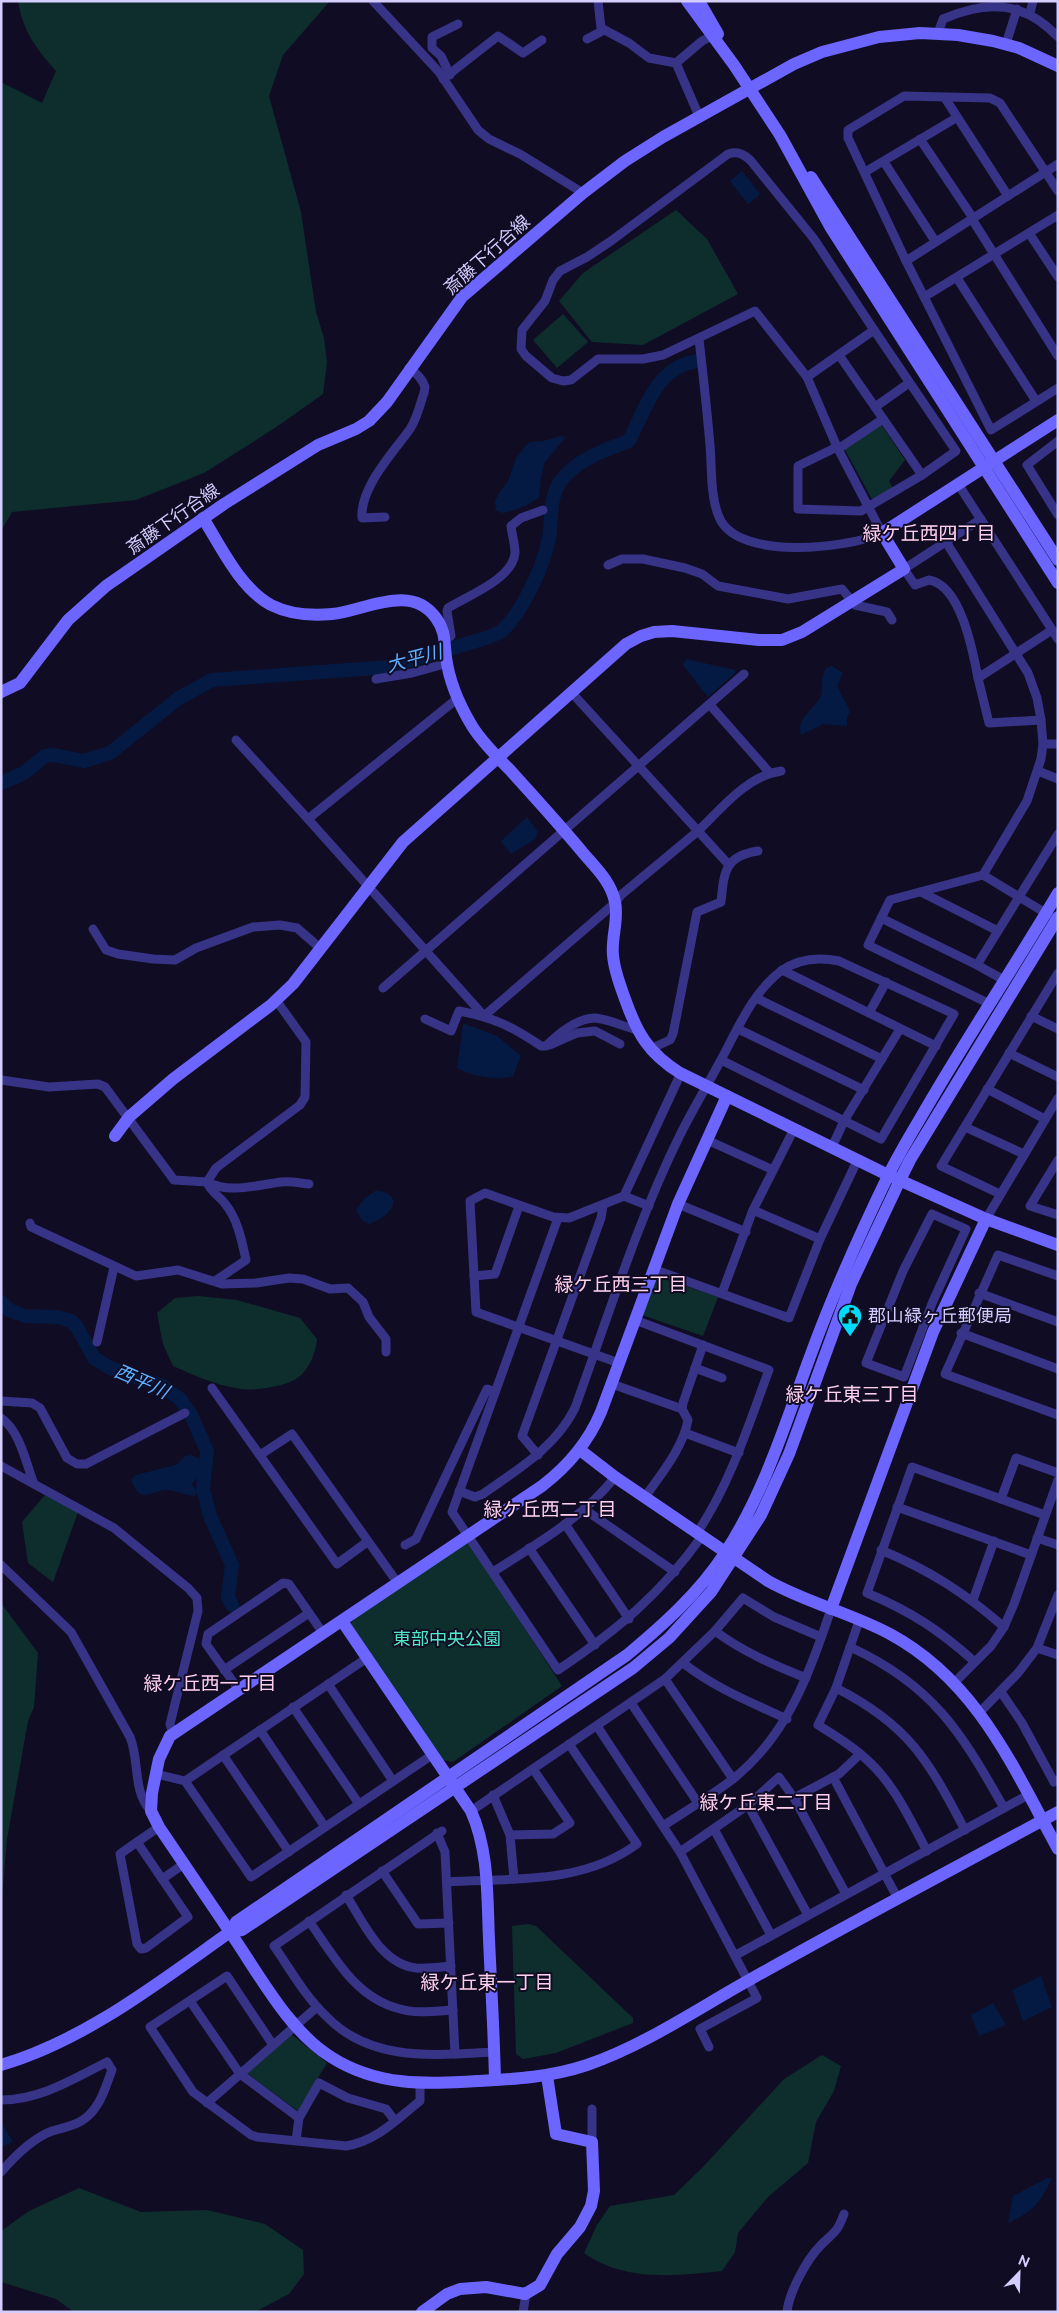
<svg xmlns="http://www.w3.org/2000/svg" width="1059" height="2313" viewBox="0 0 1059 2313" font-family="Raleway,'Noto Sans JP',sans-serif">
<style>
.green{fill:#0e2e2d}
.water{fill:#051a43}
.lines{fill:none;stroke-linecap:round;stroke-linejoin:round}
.river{stroke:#051a43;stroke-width:14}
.street{stroke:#373386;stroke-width:9}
.secondary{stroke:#6c65ff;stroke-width:12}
.labels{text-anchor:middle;stroke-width:4;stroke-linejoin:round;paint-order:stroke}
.street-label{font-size:18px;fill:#d4ceff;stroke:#100c23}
.poi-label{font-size:18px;fill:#d4ceff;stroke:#100c23;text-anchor:start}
.park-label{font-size:18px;fill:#4fe9c6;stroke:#100c23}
.neighbourhood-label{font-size:19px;fill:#ffd0ed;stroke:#100c23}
.water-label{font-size:19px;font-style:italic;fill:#5cb0ff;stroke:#100c23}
</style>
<rect width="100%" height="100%" fill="#100c23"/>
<g class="green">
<path d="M 18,1 L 330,1 L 283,55 L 269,96 L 301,212 L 316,312 L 324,338 L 327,362 L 323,394 L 275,428 L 204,473 L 136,500 L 12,512 L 1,531 L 1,82 L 42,103 L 56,71 C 36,48 23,32 18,1 Z"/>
<polygon points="676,210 707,239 738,294 643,345 592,342 559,301 583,273"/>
<polygon points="563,314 588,342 557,368 533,340"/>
<polygon points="880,423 905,460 889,481 894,490 873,501 844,448"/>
<polygon points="655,1276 718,1297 703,1336 642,1315"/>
<path d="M 198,1296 L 237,1300 L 300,1318 L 317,1339 C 316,1351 310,1368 299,1377 C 286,1387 251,1392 235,1388 C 214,1384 193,1375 173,1366 L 163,1344 L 157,1313 L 175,1298 Z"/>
<polygon points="45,1495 78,1512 53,1582 28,1563 22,1522"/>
<polygon points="467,1539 562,1686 453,1762 442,1760 351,1624 357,1614"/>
<polygon points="1,1603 38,1653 34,1707 28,1721 7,1839 1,1909"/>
<polygon points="528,1924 536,1926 633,2018 633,2023 556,2053 523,2059 516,2054 512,1926"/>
<polygon points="291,2034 327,2063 298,2111 246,2073"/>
<path d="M 822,2055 L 841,2066 L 834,2091 L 816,2122 L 808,2163 L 768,2197 L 738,2233 L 735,2252 L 722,2271 C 675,2276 625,2282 584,2253 L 597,2225 L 610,2206 L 674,2195 L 702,2168 L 784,2079 Z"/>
<polygon points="79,2188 141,2212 207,2210 265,2224 303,2250 304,2274 289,2294 255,2312 74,2312 56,2299 1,2282 1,2231 29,2211"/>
</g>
<g class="water">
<polygon points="742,171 760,194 748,204 730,181"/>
<path d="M 561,436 L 565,438 L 545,462 L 541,477 L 539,497 C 527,507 516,510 502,513 L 496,510 L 495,501 L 498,495 L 508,481 L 516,458 L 524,448 L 530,442 L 543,441 Z"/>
<polygon points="686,659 735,670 735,673 708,697 683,665"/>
<path d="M 832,666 L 843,673 L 837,686 L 850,711 L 847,718 L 847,726 L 823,724 L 801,735 C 796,718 813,710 820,698 C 825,689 818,681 826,668 Z"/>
<polygon points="527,817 538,832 535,839 511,854 501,841"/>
<path d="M 465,1024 L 497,1036 L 521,1056 L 513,1076 C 498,1081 470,1076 457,1068 L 463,1025 Z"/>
<path d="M 375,1191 C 386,1190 400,1198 390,1210 C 385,1217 376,1221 369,1224 L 362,1220 L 356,1210 L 364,1199 Z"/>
<path d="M 191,1455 L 198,1458 L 203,1463 L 202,1472 L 192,1484 L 197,1493 L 194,1496 C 186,1495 176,1491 167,1490 C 150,1490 142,1506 131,1480 L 136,1475 L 176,1465 L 185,1456 Z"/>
<polygon points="1041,1976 1052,2007 1023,2021 1012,1990"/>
<polygon points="993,2003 1006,2025 979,2036 971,2015"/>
<polygon points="1,2122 13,2142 1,2147"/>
<path d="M 1047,2178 L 1052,2178 C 1039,2205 1034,2210 1008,2223 L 1013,2196 Z"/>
</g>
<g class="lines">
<g class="river">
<path d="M 1,783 L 24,773 L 45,756 L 54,755 L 84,761 L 110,753 L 179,698 L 212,680 L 389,667 L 489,637 C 493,635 500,633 503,630 C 523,610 544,566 549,538 C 552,520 549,498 560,482 C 576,460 604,450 629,441 C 646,408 657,365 699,361"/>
<polyline points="1,1302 9,1310 25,1316 58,1317 71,1321 77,1327 94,1358 110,1368 163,1386 180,1399 191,1415 207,1451 203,1489 210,1516 232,1565 228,1597 232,1605"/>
</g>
<g class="street">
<polyline points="373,1 439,72 478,130 489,139 520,154 583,193"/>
<polyline points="598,1 601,28 629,43 649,58 676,63 699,116"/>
<polyline points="1030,13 1033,1"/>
<path d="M 938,33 L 943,19 C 987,0 1024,1 1058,37"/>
<polyline points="587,39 604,30"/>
<polyline points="1006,44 1017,9"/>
<polyline points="676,63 702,41 712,36"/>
<polyline points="450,75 441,56 432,48 432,37 458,24"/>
<polyline points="443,79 498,36 523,53 542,40"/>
<polyline points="945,98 1008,196"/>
<polyline points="920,139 973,218"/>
<polyline points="884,162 935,241"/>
<polyline points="865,172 956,118"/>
<polyline points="1058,191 1000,103 990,98 904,96 848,130 848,138 906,261 991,430 1058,388"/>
<polyline points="972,219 1058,356"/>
<polyline points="1029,233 1058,277"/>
<polyline points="906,261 1058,164"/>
<polyline points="957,278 1036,401"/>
<polyline points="924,297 1058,215"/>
<path d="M 699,339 C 703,374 707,410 710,445 C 712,468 710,496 719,517 C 737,561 847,549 882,533 L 837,447 L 807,377 L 755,311 L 663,355 L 643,359 L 598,359 L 571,380 L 563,381 L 552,378 L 526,356 L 521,349 L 522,330 L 545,301 L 553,280 L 560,271 L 587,257 L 611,241 L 728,154 C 738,151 744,154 751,161 L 814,239 L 874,330"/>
<polyline points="839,355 922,475"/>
<polyline points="807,377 874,330 956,451 922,475 861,511 798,509 798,466 837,447"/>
<polyline points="875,407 909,383"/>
<polyline points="1058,441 1027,465 1058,515"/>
<polyline points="838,449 883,419"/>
<polyline points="958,484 1058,639"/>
<path d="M 385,517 L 362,518 C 360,487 393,453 410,429 C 417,419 420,404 424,393 L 425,387 C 422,378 417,374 409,368"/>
<polyline points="946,542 1028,673 1037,698 1041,720 1043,744 1041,759 1027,801 983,875"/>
<polyline points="608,565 622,559 643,559 685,568 702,574 718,586 788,599 842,589 855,605 887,612 892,620"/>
<path d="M 445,639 L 451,636 L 447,611 L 448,608 C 467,596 513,579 515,553 C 515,544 512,535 511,526 L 521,518 L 543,510"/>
<path d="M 978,678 C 973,652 961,585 929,580 L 915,585 L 904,569 L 981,519"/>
<polyline points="376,679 412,673 448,663"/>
<polyline points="458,698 308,819 484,1016 615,903 621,895 698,831 572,693"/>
<polyline points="710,705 769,772"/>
<polyline points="1041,720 989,723 978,678 1052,630"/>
<polyline points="236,740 308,819"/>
<polyline points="1043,744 1058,744"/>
<polyline points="1038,771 1058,779"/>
<path d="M 729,865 L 698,831 C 722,808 747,776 781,771"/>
<polyline points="921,892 998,931"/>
<polyline points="881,918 977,965 1019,897 1049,915"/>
<polyline points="93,929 106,950 118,954 153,959 175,960 196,948 253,927 280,925 297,928 320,948"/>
<polyline points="977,965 1004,980"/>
<polyline points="782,970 936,1046"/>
<polyline points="383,988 744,674"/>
<polyline points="756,998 882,1059"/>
<polyline points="990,1004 868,945 890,900 983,875 1019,897 1058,834"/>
<polyline points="869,1013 886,982"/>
<polyline points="1031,1016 1058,1029"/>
<path d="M 425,1019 L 451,1031 L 459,1011 C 495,1018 511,1026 541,1046 L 546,1046 C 558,1034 576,1019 594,1018 C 607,1018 624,1027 637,1030"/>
<polyline points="738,1029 864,1090"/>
<polyline points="550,1045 577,1033 595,1031 620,1044"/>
<path d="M 650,1049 L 670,1040 L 673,1034 L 697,912 L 721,902 C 724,873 724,856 758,851"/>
<polyline points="1009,1053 1058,1077"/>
<polyline points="1,1080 49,1087 98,1084 105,1087 174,1180 207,1182 216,1168 300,1105 305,1097 306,1042 276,1000"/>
<polyline points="987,1089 1045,1119"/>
<polyline points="965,1127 1024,1154"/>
<polyline points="707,1140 773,1170"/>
<polyline points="832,1147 844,1121 900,1029"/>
<polyline points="1058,1160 1030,1206 1058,1215"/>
<path d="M 207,1182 C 211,1193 220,1196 226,1205 C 238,1220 242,1242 246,1260 L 215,1281"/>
<path d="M 207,1182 C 228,1194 258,1185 281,1182 C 290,1181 300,1183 309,1184"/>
<polyline points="1000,1194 941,1166 1058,973"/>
<polyline points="624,1196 681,1073"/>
<polyline points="678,1204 746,1232"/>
<polyline points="753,1210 820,1239"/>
<polygon points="932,1214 966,1229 933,1301 904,1377 866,1363 903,1271"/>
<path d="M 558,1218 L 452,1512 L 558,1670 C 617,1630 660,1595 702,1536"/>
<polyline points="986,1219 1058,1098"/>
<polyline points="30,1223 31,1227 136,1276 178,1270 222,1284 256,1283 289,1278 303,1279 330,1289 348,1288 363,1302 369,1317 386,1339 386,1352"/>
<polyline points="653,1269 789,1318 820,1239 858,1159"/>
<polyline points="474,1276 495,1274 519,1206"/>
<polyline points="1058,1276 998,1255 945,1374 1058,1415"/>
<polyline points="722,1293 753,1210 794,1129"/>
<polyline points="979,1293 1058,1322"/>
<path d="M 635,1320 L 769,1370 C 748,1426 731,1482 697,1533"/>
<polyline points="961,1333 1058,1369"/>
<polyline points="97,1342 114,1267"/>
<polyline points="619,1363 476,1312 470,1201 485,1193 553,1217 569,1218 624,1196 649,1206"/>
<polyline points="695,1368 722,1378"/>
<polyline points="612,1384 682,1409"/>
<polyline points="212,1388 337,1564 367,1542"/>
<polyline points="1,1401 32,1403 40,1408 67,1458 77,1464 86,1464 185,1413"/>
<path d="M 1,1418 C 20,1431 26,1463 34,1484"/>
<polyline points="685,1433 739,1453"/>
<polyline points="260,1455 292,1434 397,1582"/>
<polyline points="538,1455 522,1436 601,1218 603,1206"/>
<polyline points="1,1466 114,1528 188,1588 197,1598 198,1611 170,1724 173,1734"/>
<path d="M 459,1491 L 475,1497 L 483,1494 C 518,1469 555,1448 575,1408 C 608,1317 637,1222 680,1135 C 693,1109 708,1084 722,1058 C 738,1028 753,992 781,971 C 798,959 819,957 839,961 L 954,1014 L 881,1139 L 721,1060"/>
<path d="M 645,1497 C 661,1474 683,1448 688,1420 L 682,1409 L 683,1403 L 703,1345"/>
<polyline points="1001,1499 1045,1515"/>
<polyline points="897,1507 1031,1555"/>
<polyline points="584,1509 675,1572"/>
<polyline points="565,1524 629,1619"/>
<polyline points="1037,1538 1058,1545"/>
<polyline points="405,1545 416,1539 487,1389 495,1392"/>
<polyline points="529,1548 595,1645"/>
<path d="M 881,1550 C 929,1570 965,1593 1004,1627"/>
<path d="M 1,1565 L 71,1632 L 130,1737 C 140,1761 132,1791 151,1811"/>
<path d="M 493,1572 C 536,1544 583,1518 615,1477"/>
<polyline points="973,1600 994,1541"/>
<path d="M 859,1621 L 836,1688 L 818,1725 C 834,1735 851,1745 865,1758 C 894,1783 909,1818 927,1851"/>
<path d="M 715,1631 C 743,1652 774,1665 806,1678"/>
<path d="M 850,1647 C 933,1685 961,1732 1004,1808"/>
<polyline points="1037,1648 1058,1655"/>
<path d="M 975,1662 C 939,1630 912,1612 867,1593 L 912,1467 L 1001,1499 L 1016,1458 L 1058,1473"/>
<path d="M 683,1663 C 715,1688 750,1702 787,1719"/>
<polyline points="224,1670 309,1613"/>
<polyline points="665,1679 733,1779"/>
<polyline points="955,1682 991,1646 1004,1627 1014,1604 1058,1480"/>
<polyline points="328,1684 393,1781"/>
<path d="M 836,1688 C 909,1725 928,1760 965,1830"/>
<polyline points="239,1690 206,1644 208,1634 283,1583 289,1584 323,1633"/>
<polyline points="1001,1692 1022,1723 1054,1782 1058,1780"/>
<polyline points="631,1703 698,1803"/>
<polyline points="293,1707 359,1804"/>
<polyline points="980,1712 1018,1673 1037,1648 1058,1595"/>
<polyline points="597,1726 680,1852 757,1998 700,2029 709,2047"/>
<polyline points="260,1730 325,1827"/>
<polyline points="223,1755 289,1852"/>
<polyline points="156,1774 185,1781 367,1658"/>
<polyline points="833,1777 898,1899"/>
<polyline points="185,1781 251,1877 432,1755"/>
<polyline points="493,1795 510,1835 514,1879"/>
<polyline points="794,1798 839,1774 860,1754"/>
<polyline points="748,1805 808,1915"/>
<polyline points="471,1811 665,1679 715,1631 743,1598 774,1617 821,1637"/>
<path d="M 663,1826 C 686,1811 711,1796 733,1779 C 787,1736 810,1673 831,1609"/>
<polyline points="714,1829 771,1935"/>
<path d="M 442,1831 L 274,1946 C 290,1969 305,1996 326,2016 C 371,2063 435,2055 494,2052"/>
<polyline points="437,1833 445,1852 455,2054"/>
<polyline points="510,1835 553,1834 570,1823 533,1769"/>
<polygon points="137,1842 188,1917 146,1948 141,1949 137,1944 120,1854"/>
<polyline points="137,1842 159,1827"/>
<polyline points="680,1852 748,1805 779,1777 794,1798 846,1894"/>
<polyline points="382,1871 418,1924 449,1923"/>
<polyline points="162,1879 184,1864"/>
<path d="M 447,1882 C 511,1878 582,1885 637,1844 L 569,1744"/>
<path d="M 346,1895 C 363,1922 381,1964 416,1968 C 427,1969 440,1967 451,1966"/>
<path d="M 309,1921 C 334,1956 355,1998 400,2009 C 417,2014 436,2011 453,2010"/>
<polyline points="736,1955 1028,1795"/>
<polyline points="190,2001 240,2074 299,2118"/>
<path d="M 273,2045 L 227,1976 L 150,2027 L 193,2092 L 251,2135 L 257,2137 L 346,2146 C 377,2141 397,2119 420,2101 L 420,2084"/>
<path d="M 1,2100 C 40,2100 73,2079 107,2062 L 112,2070 C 106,2085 102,2102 90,2114 C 80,2125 65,2127 52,2131 C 33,2138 14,2157 1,2172"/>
<polyline points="207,2103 317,2007"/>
<polyline points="296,2140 299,2118 319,2083 348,2098 386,2109 395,2121"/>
<polyline points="592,2142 592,2109"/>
<polyline points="523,2312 526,2294"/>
<path d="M 787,2312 C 789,2292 807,2259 821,2245 C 834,2232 837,2233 844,2214"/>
</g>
<g class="secondary">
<polyline points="687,1 734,65 780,135 831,228 1058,583"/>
<polyline points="699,1 718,34"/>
<polyline points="811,177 1058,560"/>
<path d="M 203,518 C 221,547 240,588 271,605 C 289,614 312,616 332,614 C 364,611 411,582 436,618 C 446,632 444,642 446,657 C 449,681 460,706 472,726 C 482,742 497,757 510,770 C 535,798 560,825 584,854 C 596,868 611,882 615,902 C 619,919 611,938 613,955 C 614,970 620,985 625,999 C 637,1033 648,1053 680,1073 L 888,1175 L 986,1219 L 1058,1245"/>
<polyline points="1,692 20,683 68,620 106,586 224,504 318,445 356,429 369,421 387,402 462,297 583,193 625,161 663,137 794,64 822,52 879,37 920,33 958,35 993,41 1019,48 1058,66"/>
<path d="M 727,1096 L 678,1204 L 601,1412 C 588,1443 568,1466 542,1486 L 170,1736 L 159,1759 L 152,1793 L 151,1811 L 159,1827 C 183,1863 208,1899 232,1935 C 260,1976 289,2031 331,2057 C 378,2087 426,2084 479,2081 C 516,2079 551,2077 587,2065 C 645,2045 697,2009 751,1979 C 852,1922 955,1868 1058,1812"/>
<polyline points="115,1136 129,1117 173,1079 271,1005 293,984 403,842 626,644 641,636 654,632 672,631 759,640 782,640 802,632 904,569 882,533 1058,420"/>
<path d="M 580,1450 L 615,1477 L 768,1581 C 807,1603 851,1613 890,1634 C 977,1681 1013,1767 1058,1849"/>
<polyline points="831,1609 933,1332 986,1219"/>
<path d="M 342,1621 L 471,1811 C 489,1851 487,1896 489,1939 C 491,1986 494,2033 495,2080"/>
<path d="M 230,1932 L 236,1922 L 627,1655 C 663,1625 699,1593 725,1553 C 765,1492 786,1421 811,1354 C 833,1294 859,1236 887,1178 C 899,1153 914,1129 928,1105 C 970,1033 1016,964 1058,893"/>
<path d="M 1,2065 C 86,2040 159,1982 230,1932 L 242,1930 L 633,1668 L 669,1638 L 711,1592 L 761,1515 L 789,1454 L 851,1284 L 900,1180 L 910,1160 L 1058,917"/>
<polyline points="422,2312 447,2294 460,2289 486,2287 525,2294 540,2285 557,2254 580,2227 591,2206 594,2191 592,2142 556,2134 547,2076"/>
</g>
</g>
<defs>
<symbol id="civic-pin" viewBox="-11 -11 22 30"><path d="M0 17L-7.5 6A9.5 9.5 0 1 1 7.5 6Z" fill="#00dbf9" stroke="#100c23"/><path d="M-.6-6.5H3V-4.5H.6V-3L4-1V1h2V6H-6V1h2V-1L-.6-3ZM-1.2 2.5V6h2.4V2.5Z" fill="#111"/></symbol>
</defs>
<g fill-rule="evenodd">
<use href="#civic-pin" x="836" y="1302" width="28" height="38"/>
</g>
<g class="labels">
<g class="street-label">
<text transform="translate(487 255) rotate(-42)" y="6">斎藤下行合線</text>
<text transform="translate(173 519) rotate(-35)" y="6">斎藤下行合線</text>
</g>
<g class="poi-label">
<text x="868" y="1322">郡山緑ヶ丘郵便局</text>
</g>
<g class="park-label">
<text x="447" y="1645">東部中央公園</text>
</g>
<g class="neighbourhood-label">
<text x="929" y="540">緑ケ丘西四丁目</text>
<text x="621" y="1291">緑ケ丘西三丁目</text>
<text x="852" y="1401">緑ケ丘東三丁目</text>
<text x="550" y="1516">緑ケ丘西二丁目</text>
<text x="210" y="1690">緑ケ丘西一丁目</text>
<text x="766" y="1809">緑ケ丘東二丁目</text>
<text x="487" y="1989">緑ケ丘東一丁目</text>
</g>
<g class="water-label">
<text transform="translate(414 658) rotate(-15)" y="7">大平川</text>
<text transform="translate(142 1381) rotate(24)" y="7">西平川</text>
</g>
</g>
<rect width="1059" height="2313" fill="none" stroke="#d4ceff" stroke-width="5"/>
<g transform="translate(1019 2273) rotate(23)" stroke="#100c23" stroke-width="4" paint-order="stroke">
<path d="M0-4L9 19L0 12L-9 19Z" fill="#d4ceff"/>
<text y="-8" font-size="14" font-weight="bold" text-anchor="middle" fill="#d4ceff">N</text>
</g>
</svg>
